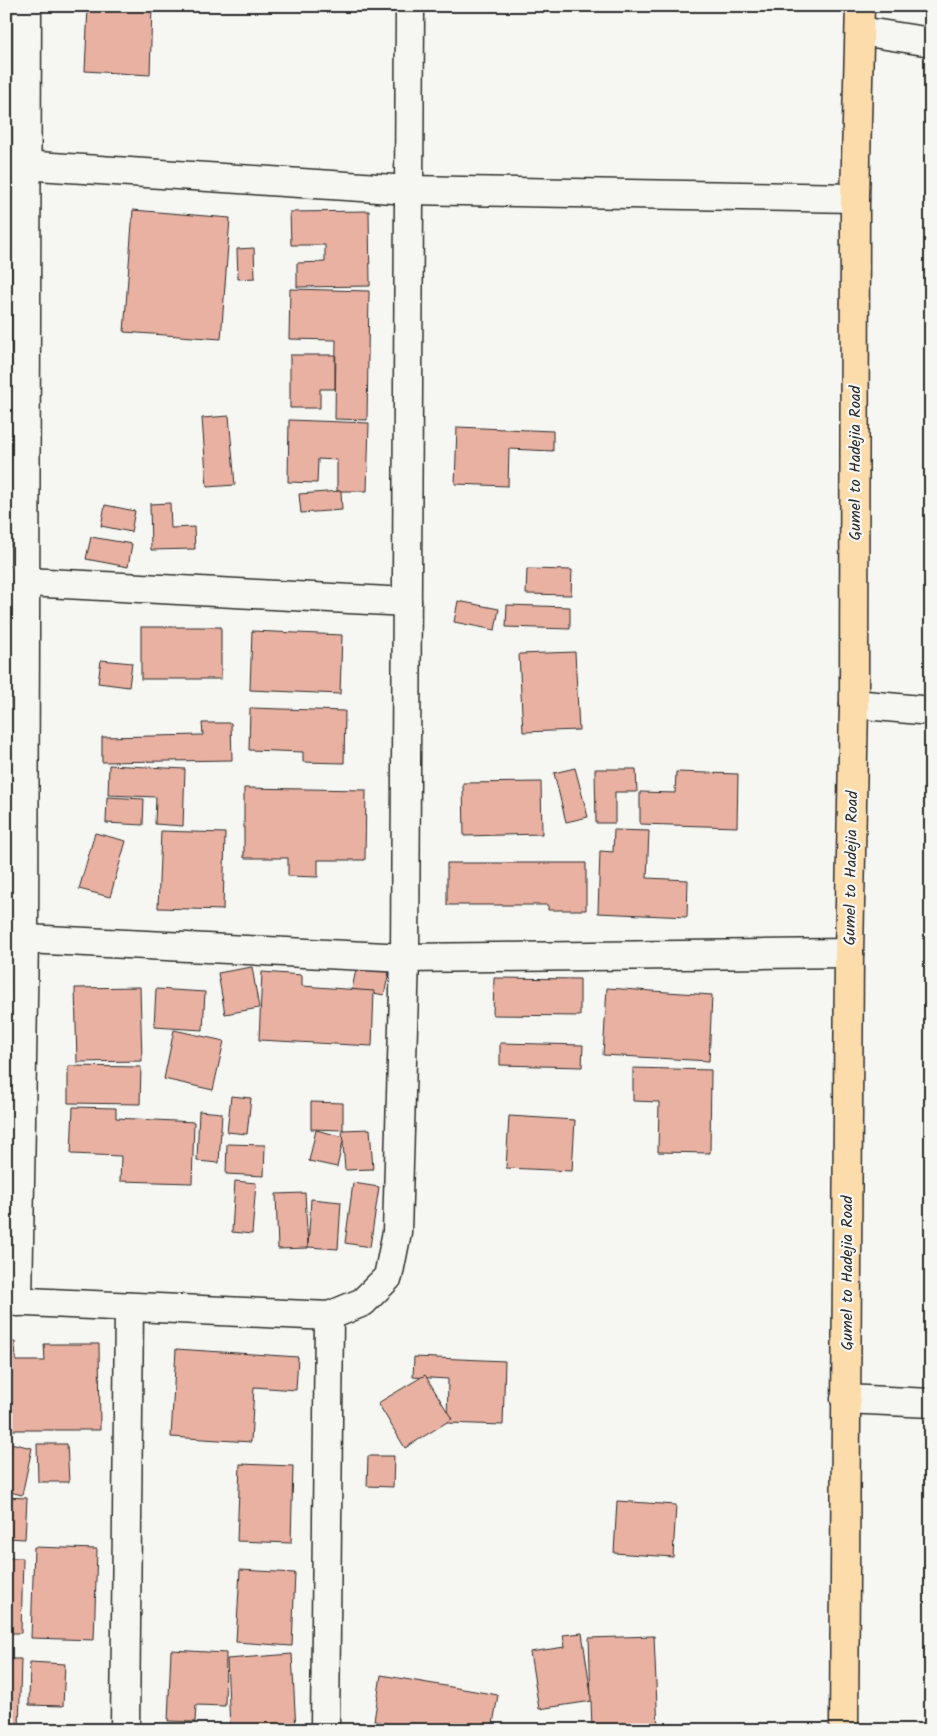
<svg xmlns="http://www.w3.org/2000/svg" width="937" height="1736" viewBox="0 0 937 1736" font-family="Kalam,sans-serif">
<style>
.building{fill:#e9b1a1;stroke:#2b2b2b}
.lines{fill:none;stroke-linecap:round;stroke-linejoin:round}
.minor-casing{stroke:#2b2b2b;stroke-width:31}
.major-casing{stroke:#2b2b2b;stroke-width:31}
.minor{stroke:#f6f6f2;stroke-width:28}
.major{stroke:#fddcac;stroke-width:28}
.labels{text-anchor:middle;stroke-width:4.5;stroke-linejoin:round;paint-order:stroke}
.street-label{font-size:16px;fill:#2b2b2b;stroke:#f6f6f2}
</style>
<rect width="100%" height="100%" fill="#f6f6f2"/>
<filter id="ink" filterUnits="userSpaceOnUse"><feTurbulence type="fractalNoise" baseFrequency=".02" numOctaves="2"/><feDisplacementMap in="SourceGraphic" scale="10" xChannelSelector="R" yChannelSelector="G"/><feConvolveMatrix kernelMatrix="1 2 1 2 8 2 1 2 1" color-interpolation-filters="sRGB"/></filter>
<g filter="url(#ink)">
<g class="building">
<polygon points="88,6 152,6 150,75 85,71"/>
<polygon points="133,210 230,218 221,339 124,332"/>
<polygon points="369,211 370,286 297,287 297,263 325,262 325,245 291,245 290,212"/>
<polygon points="254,248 255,278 238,279 237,249"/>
<polygon points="290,289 369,291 367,420 335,419 336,340 289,339"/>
<polygon points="290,355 335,355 335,389 320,389 320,408 290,408"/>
<polygon points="229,416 235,485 207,487 202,418"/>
<polygon points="289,420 369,423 367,491 337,491 337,460 318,459 317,483 288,482"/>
<polygon points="457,427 553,431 553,451 509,449 508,486 455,484"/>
<polygon points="341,491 342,510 301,513 299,494"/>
<polygon points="170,503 171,528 194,527 195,549 151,550 150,504"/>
<polygon points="105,505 135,511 131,532 101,526"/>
<polygon points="91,537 132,544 128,567 86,559"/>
<polygon points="527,569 572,570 571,595 526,594"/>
<polygon points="458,601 499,609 495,630 454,622"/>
<polygon points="507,605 570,607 570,629 506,627"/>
<rect x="141" y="627" width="80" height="52"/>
<polygon points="252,631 342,635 340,694 250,690"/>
<polygon points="575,652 579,730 523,732 519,654"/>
<polygon points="101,660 132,663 129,687 98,683"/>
<polygon points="250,708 345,711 344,763 303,762 303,752 249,750"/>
<polygon points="202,723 231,723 232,760 102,762 102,737 203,735"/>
<polygon points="109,765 185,769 183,826 155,824 156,797 108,795"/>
<polygon points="575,768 588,817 566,822 554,773"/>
<polygon points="595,769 636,769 637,792 615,792 615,823 596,823"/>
<polygon points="676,772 738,774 737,827 640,824 640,792 675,793"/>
<polygon points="541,782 542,834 464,836 463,783"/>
<polygon points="244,788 366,790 365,860 318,860 318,877 288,876 288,858 244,858"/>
<polygon points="107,797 144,799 143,825 106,823"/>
<polygon points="614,830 649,831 647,878 688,880 687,917 598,913 600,851 613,852"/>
<polygon points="161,831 225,833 223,910 158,908"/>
<polygon points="95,833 126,841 110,897 79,889"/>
<polygon points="447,863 586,863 586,910 548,910 548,905 447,905"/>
<polygon points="357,965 389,972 384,995 352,989"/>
<polygon points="252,967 259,1008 225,1014 218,973"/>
<polygon points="262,972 302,975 302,986 374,991 372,1046 259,1040"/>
<polygon points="494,978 580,979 580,1016 493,1015"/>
<polygon points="140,987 142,1061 77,1062 75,988"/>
<polygon points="607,988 712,995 709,1061 603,1055"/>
<polygon points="156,989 205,992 203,1030 154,1027"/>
<polygon points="174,1030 224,1041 213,1090 164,1079"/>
<polygon points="500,1043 583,1045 582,1067 500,1065"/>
<polygon points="68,1066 141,1067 140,1104 68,1103"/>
<polygon points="633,1068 711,1070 710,1153 658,1152 659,1102 633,1101"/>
<polygon points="231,1096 251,1098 247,1134 227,1132"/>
<polygon points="311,1102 343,1103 343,1130 311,1129"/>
<polygon points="73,1107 116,1108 116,1118 194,1122 192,1183 120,1181 121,1156 71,1154"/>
<polygon points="199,1111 222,1113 219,1163 197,1161"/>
<polygon points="509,1116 575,1120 572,1171 506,1168"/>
<polygon points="370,1129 373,1169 345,1170 342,1130"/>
<polygon points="316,1130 344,1137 337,1167 309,1161"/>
<polygon points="227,1144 265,1145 264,1176 226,1174"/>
<polygon points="235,1181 256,1183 252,1234 232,1232"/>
<polygon points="353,1183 379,1187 370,1247 345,1243"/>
<polygon points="305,1193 308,1248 278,1249 276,1194"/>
<polygon points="311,1199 341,1202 338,1249 308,1247"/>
<polygon points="6,1342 15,1342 16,1361 45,1361 44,1344 99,1344 100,1430 6,1430"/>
<polygon points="176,1349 298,1357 296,1390 254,1387 251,1442 171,1437"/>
<polygon points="414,1357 505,1361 503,1425 447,1423 448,1379 413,1377"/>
<polygon points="425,1375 452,1419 405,1448 378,1403"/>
<polygon points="6,1442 32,1448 22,1495 6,1491"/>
<polygon points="37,1444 67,1444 69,1482 38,1482"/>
<polygon points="368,1456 394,1456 393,1487 367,1486"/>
<polygon points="240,1464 293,1466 291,1543 237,1541"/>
<polygon points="6,1497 27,1498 25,1539 6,1538"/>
<polygon points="617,1501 676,1505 673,1557 614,1553"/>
<polygon points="34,1547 97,1549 94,1640 31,1638"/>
<polygon points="6,1558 23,1558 21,1633 6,1633"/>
<polygon points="240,1570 295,1573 292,1646 236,1642"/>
<polygon points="582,1633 592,1701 539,1709 530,1652 565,1647 563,1635"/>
<polygon points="654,1636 658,1730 592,1730 589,1638"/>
<polygon points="171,1650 226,1653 225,1706 196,1705 195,1722 168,1721"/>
<polygon points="292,1654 296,1730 230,1730 227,1659"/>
<polygon points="6,1659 21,1659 19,1730 6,1730"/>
<polygon points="30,1662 65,1664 63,1706 29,1705"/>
<polygon points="381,1675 498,1695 492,1730 427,1730 374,1721"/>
</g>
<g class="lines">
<defs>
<g id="minor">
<polyline points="860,31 931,42"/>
<polyline points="6,164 409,190 855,198"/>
<polyline points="8,581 407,602"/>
<polyline points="854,704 931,711"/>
<polyline points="6,938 405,958 849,953"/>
<polyline points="6,1301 329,1316 363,1302 388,1277 397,1232 405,958 410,6"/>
<polyline points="18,1302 24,939 27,6"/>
<polyline points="845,1399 931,1403"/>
<polyline points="125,1730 129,1307"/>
<polyline points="325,1730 329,1316"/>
</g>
<polyline id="major" points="844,1730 849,953 854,704 855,198 860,6"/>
</defs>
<use href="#minor" class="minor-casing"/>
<use href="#major" class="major-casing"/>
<use href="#minor" class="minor"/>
<use href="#major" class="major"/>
</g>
</g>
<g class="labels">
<g class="street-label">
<text transform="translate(854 463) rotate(-90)" y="6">Gumel to Hadejia Road</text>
<text transform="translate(850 868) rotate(-89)" y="6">Gumel to Hadejia Road</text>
<text transform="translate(846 1273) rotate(-90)" y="6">Gumel to Hadejia Road</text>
</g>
</g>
<rect width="937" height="1736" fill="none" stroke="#f6f6f2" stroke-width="25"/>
<rect x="12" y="12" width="912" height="1711" fill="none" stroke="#2b2b2b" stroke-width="2" filter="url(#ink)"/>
</svg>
